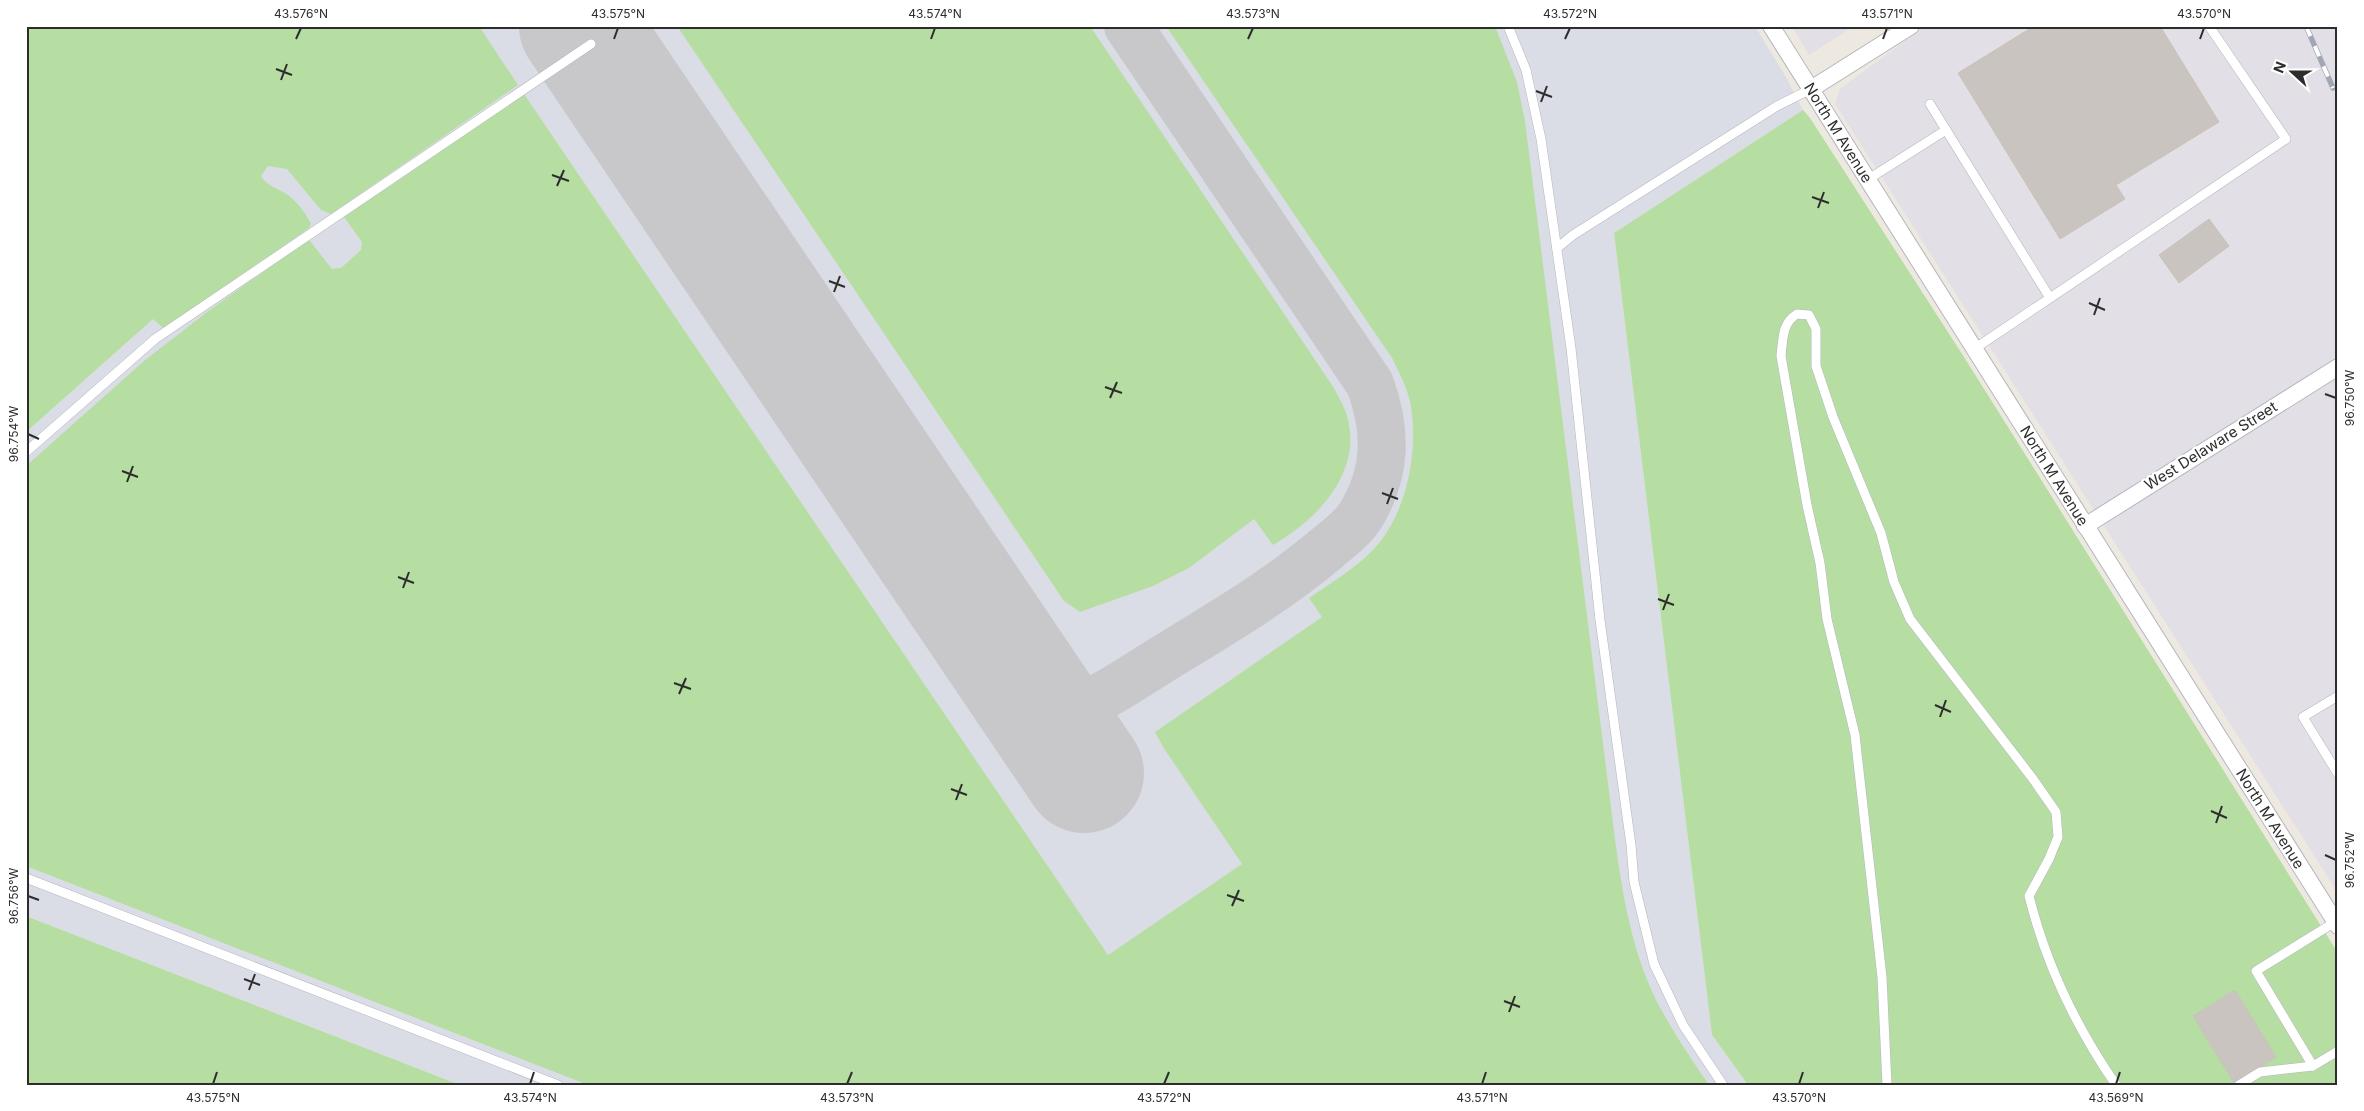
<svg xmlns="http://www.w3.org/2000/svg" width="2364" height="1111" viewBox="0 0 2364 1111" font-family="Inter,sans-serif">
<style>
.industrial{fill:#e2e0e6}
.airport{fill:#dbdde6}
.green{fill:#b6dea2}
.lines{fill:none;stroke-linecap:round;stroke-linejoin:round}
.taxiway{stroke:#c8c7ca;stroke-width:48}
.runway{stroke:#c8c7ca;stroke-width:120}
.building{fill:#c9c4c0;stroke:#c8c3ba}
.service-casing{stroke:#b4b6bf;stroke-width:10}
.minor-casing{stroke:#b4b6bf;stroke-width:18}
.service{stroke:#fff;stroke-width:9}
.minor{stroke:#fff;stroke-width:16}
.rail-casing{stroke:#a3a6b5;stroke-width:5.5}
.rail{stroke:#fff;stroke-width:4;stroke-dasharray:11;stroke-linecap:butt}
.ticks{fill:none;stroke:#2d2d2d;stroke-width:2}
.labels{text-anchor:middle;stroke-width:4.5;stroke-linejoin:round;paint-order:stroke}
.street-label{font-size:15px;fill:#2d2d2d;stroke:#fff}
.neatline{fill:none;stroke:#2d2d2d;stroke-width:2}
.ticks-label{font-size:12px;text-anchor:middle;fill:#2d2d2d}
</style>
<rect width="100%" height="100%" fill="#ede8e0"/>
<g class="industrial">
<polygon points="1792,26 1854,26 1809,55"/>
<polygon points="1925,26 2338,26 2338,893 1835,104 1840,89"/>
</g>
<polygon class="airport" points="26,26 1755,26 1787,79 1803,110 1614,233 1712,1035 1748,1085 460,1085 26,916"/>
<g class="green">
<path d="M 26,26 L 479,26 L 518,85 L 331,214 L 321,210 L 287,169 L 268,166 L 261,176 C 268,187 278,188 288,195 C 297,202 306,213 311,224 L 309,228 L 164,329 L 153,319 L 26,432 Z"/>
<path d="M 677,26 L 1090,26 L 1334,388 C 1339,398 1346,409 1348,420 C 1361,475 1316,520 1273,545 L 1254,519 L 1189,568 L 1153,586 L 1080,612 L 1064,601 Z"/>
<path d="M 1166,26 L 1495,26 L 1517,82 L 1525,121 L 1615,839 C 1623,898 1633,959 1662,1011 C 1676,1037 1693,1061 1709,1085 L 588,1085 L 26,866 L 26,466 L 144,361 L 207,312 L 305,242 L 310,241 L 332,269 L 341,268 L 361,250 L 362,242 L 344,217 L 524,94 L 1108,955 L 1242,864 L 1163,747 L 1155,732 L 1322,617 L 1309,598 C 1331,583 1354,569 1373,550 C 1405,516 1417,460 1412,415 C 1411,395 1401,376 1392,358 Z"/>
<polygon points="1803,110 1810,118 1964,357 2338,953 2338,1085 1748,1085 1712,1035 1614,233"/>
<polygon points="26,916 460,1085 26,1085"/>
</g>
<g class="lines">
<path class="taxiway" d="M 1027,691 C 1046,703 1063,710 1085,705 C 1113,692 1140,673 1166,657 C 1222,623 1276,591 1326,549 C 1338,539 1353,528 1361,515 C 1387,472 1387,431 1370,384 L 1128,26"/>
<polyline class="runway" points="579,26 1084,773"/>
</g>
<g class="building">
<polygon points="2034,26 2160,26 2219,122 2116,185 2125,199 2060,239 1958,73"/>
<polygon points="2209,219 2229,246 2179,283 2159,255"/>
<polygon points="2235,990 2276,1057 2234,1083 2193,1016"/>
</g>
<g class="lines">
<defs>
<g id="service">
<polyline points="1508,26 1526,70 1541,139 1571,348 1600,620 1631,845 1634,882 1654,964 1683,1025 1723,1085"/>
<polyline points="1930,104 2050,298 1974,349"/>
<polyline points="1867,180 1946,130"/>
<polyline points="1557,248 1573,235 1777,106 1811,89"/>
<polyline points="2050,298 2286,139 2209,26"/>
<polyline points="26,452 155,339 591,44"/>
<polyline points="2338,696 2303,717 2338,774"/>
<polyline points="26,878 558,1085"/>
<polyline points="2313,1066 2256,971 2335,922"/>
<path d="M 1887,1085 L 1882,977 L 1855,735 L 1827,619 L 1820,563 L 1807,505 L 1781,356 C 1783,339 1782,323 1797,314 L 1809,315 L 1816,329 L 1816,366 L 1833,417 L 1881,533 L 1894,582 L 1910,619 L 2033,779 L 2056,812 L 2058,837 L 2049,859 L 2029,896 C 2046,964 2076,1027 2116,1085"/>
<polyline points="2239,1085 2260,1072 2313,1066 2338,1051"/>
</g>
<g id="minor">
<polyline points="1771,26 2338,926"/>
<polyline points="1811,89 1911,26"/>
<polyline points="2085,526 2338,367"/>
</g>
</defs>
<use href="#service" class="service-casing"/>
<use href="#minor" class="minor-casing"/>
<use href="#service" class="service"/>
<use href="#minor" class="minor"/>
<defs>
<polyline id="rail" points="2306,26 2333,88"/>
</defs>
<use href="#rail" class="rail-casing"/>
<use href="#rail" class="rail"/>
</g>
<path class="ticks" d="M 296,39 L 301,28M 614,39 L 618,28M 931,39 L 935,28M 1248,39 L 1253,28M 1565,39 L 1570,28M 1883,39 L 1887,28M 2200,39 L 2204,28M 276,69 L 292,75M 281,80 L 287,64M 1536,91 L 1552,97M 1541,102 L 1547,86M 552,175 L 569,181M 557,186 L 564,170M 1812,197 L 1829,203M 1818,208 L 1824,192M 829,281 L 845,287M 834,292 L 840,276M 2089,303 L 2105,310M 2094,315 L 2100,298M 1105,387 L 1122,393M 2325,394 L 2336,398M 1110,398 L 1117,382M 28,434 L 39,439M 122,471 L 138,477M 127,482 L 133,466M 1382,493 L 1398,499M 1387,504 L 1393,488M 398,577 L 414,583M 403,588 L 409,572M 1658,599 L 1674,605M 1663,610 L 1669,594M 674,683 L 691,689M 679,694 L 686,678M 1935,705 L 1951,712M 1940,717 L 1946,700M 951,789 L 967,795M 956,800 L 962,784M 2211,811 L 2227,818M 2216,823 L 2222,806M 2325,855 L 2336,860M 1227,895 L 1244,901M 28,896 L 39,900M 1232,906 L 1239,890M 244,979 L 260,985M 249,990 L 255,974M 1504,1001 L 1520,1007M 1509,1012 L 1515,996M 213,1084 L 217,1072M 530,1084 L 534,1072M 847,1084 L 852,1072M 1164,1084 L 1169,1072M 1482,1084 L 1486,1072M 1799,1084 L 1803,1072M 2116,1084 L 2120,1072"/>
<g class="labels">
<g class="street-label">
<text transform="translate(1838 133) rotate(58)" y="5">North M Avenue</text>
<text transform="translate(2211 446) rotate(-32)" y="5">West Delaware Street</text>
<text transform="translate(2054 476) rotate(58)" y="5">North M Avenue</text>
<text transform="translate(2270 819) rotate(58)" y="5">North M Avenue</text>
</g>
</g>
<rect width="2364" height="1111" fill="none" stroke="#ffffff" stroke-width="55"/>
<g transform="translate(2292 72) rotate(291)" stroke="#ffffff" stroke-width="4" paint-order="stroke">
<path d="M0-4L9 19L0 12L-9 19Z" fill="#2d2d2d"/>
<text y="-8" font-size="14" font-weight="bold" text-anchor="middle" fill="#2d2d2d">N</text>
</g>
<rect x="28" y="28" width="2308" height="1056" class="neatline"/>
<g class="ticks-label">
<text x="301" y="18">43.576°N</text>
<text x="618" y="18">43.575°N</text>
<text x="935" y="18">43.574°N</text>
<text x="1253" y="18">43.573°N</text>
<text x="1570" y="18">43.572°N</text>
<text x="1887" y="18">43.571°N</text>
<text x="2204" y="18">43.570°N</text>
<text transform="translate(2350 398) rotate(-90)" y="4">96.750°W</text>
<text transform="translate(14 434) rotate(-90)" y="4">96.754°W</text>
<text transform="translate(2350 860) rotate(-90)" y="4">96.752°W</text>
<text transform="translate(14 896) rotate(-90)" y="4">96.756°W</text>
<text x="213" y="1102">43.575°N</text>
<text x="530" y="1102">43.574°N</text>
<text x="847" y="1102">43.573°N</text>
<text x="1164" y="1102">43.572°N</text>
<text x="1482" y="1102">43.571°N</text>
<text x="1799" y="1102">43.570°N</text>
<text x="2116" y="1102">43.569°N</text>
</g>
</svg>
